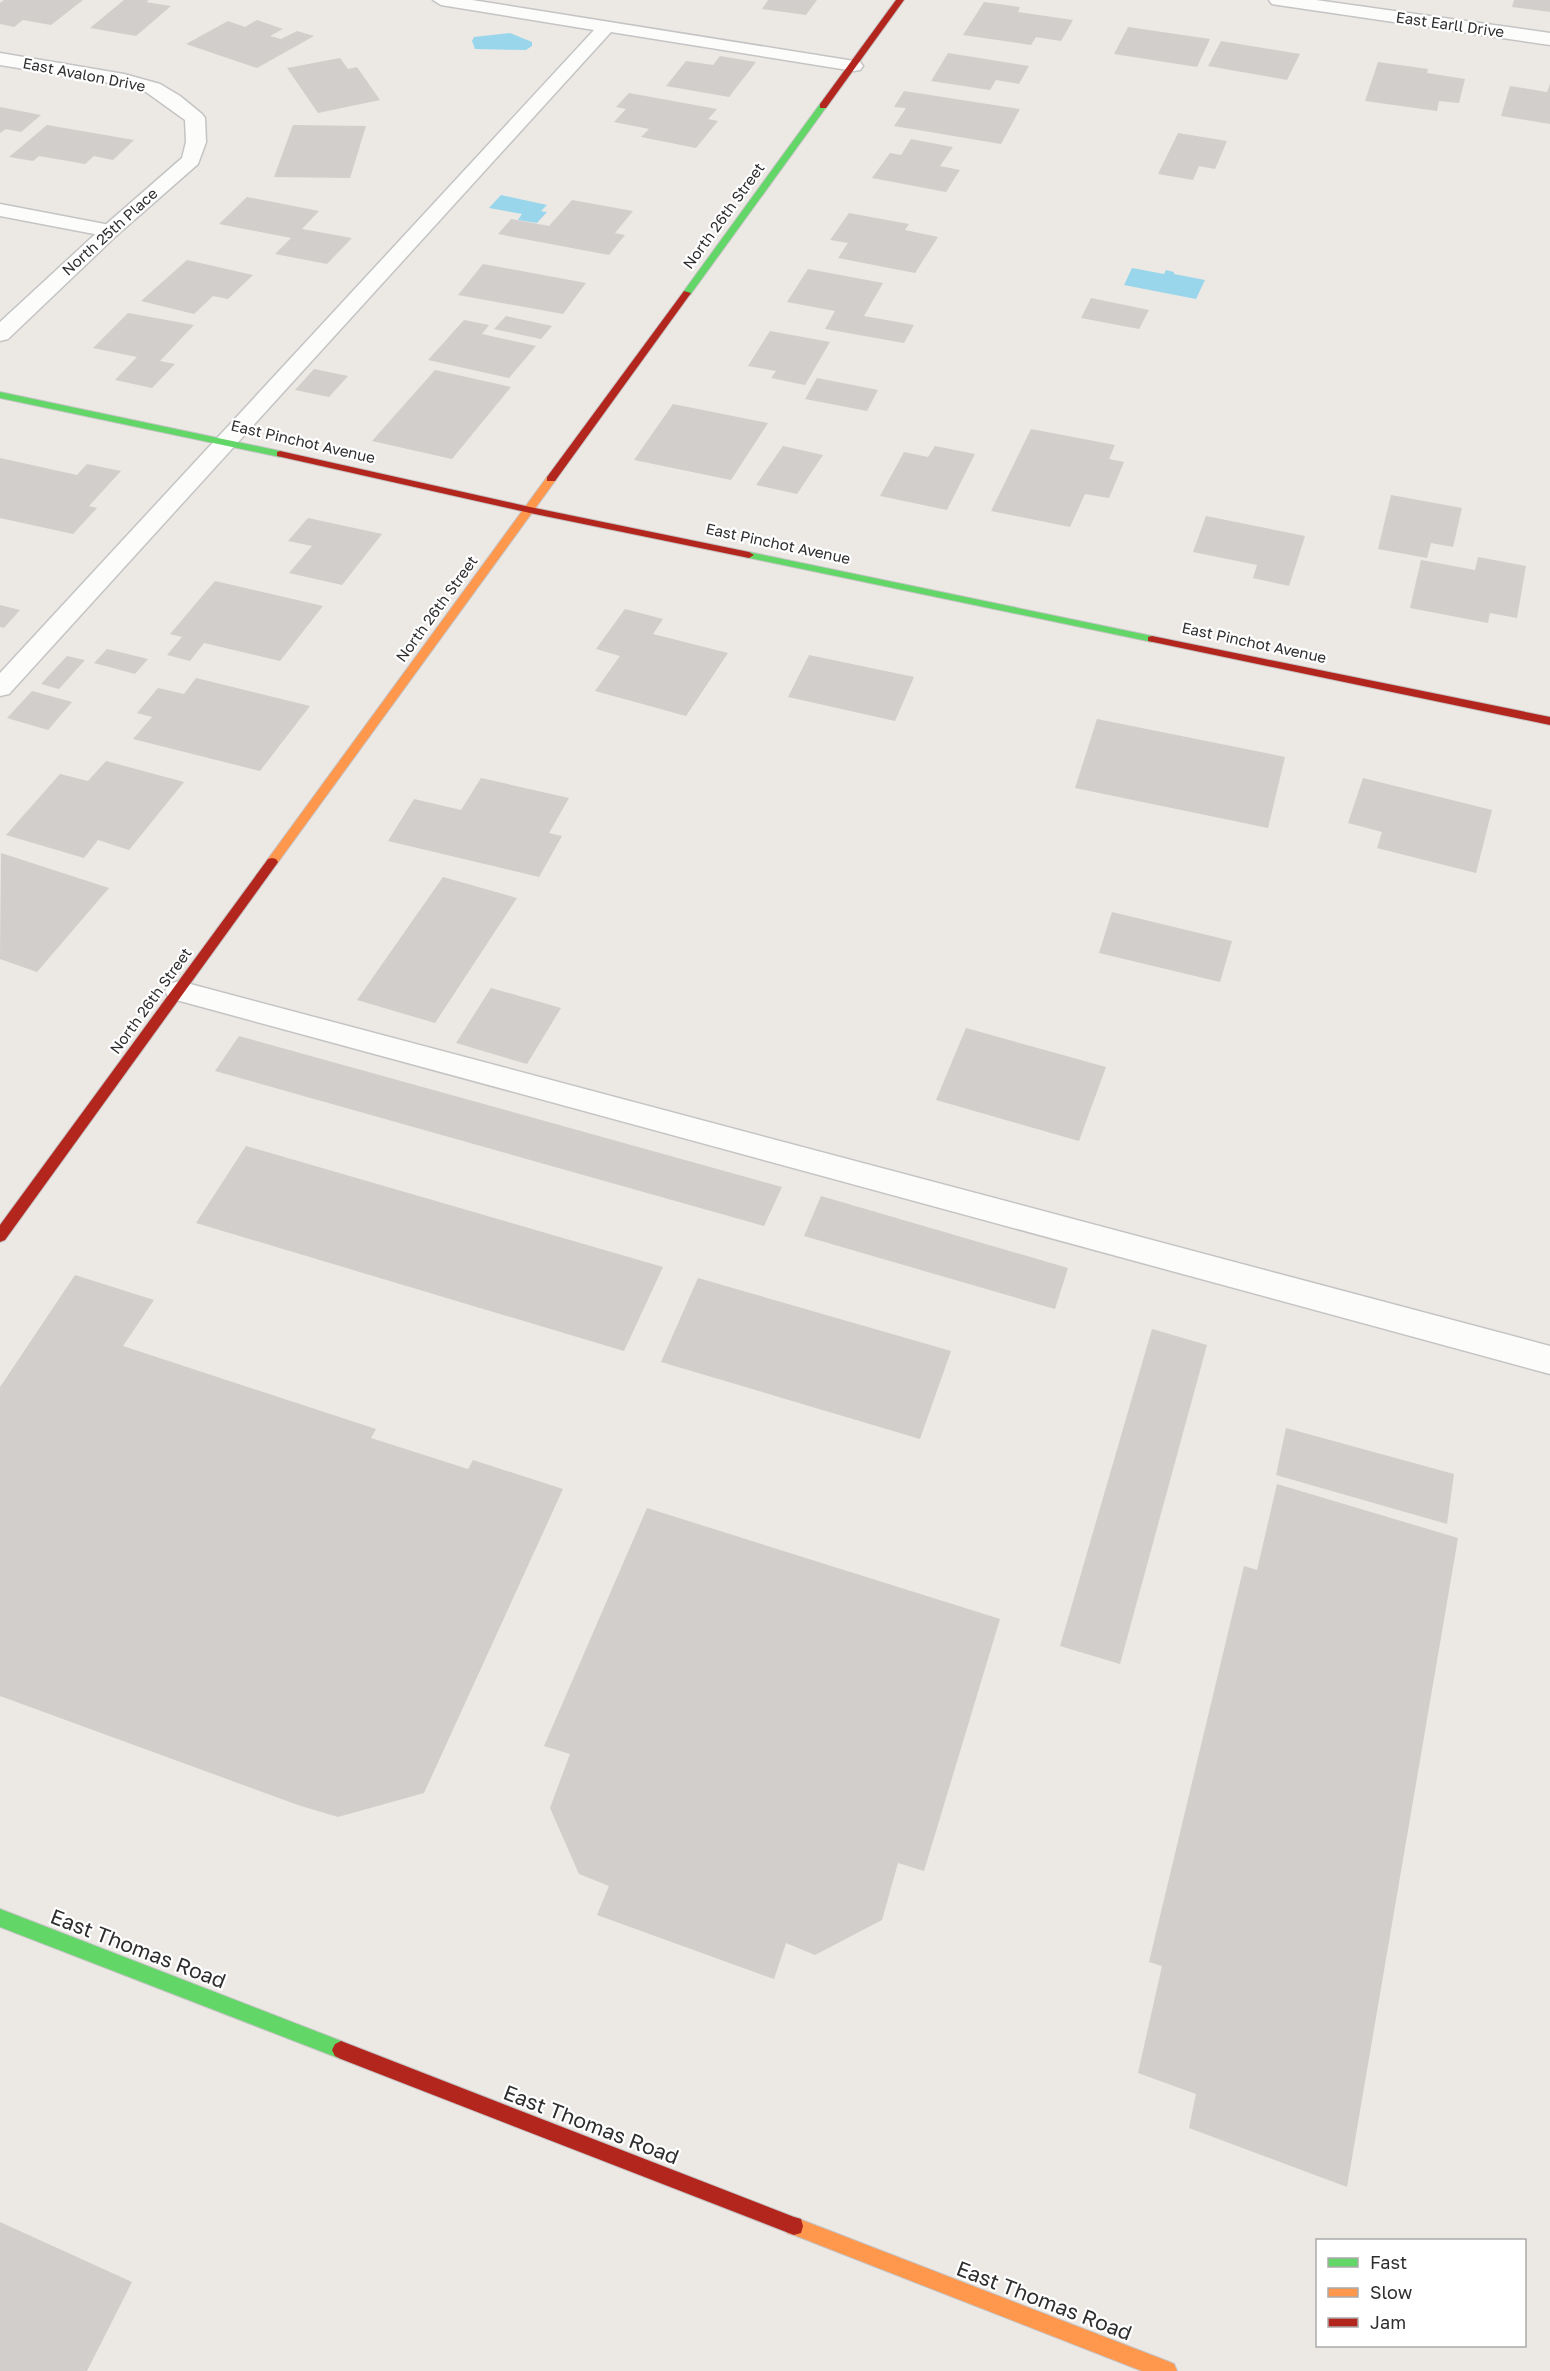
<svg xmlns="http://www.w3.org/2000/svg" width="1550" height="2371" viewBox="0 0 1550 2371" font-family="'Golos Text',sans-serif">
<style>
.water{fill:#99d6ec}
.building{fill:#d1cecb}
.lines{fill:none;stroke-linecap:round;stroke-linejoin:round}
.lane-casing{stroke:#c5c4c5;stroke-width:3}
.street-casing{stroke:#c5c4c5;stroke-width:3}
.fast-casing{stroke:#c5c4c5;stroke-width:2}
.slow-casing{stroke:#c5c4c5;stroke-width:2}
.jam-casing{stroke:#c5c4c5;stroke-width:2}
.lane{fill:#fcfcfb;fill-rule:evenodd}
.street{fill:#fcfcfb;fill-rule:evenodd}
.fast{fill:#63d668;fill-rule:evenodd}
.slow{fill:#ff974d;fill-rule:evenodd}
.jam{fill:#b3261e;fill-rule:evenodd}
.labels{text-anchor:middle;stroke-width:4.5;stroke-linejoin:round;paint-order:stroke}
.far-street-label{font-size:15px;fill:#2e2e2e;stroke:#fff}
.near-street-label{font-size:21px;fill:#2e2e2e;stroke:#fff}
</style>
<rect width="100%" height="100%" fill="#ece8e4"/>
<g class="water">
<polygon points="510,33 532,42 532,46 526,50 475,49 472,41 474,37"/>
<polygon points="501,195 547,205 541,211 547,212 537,223 518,220 522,214 489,208"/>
<polygon points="1132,268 1164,274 1166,270 1174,272 1174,274 1205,280 1196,299 1124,285"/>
</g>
<g class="building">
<polygon points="4,0 83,0 51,25 23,20 14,27 0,24 0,3"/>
<polygon points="124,0 149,0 146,2 171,6 136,36 90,28"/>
<polygon points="768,0 817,0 806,15 762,9"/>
<polygon points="1514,0 1550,0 1550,12 1512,7"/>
<polygon points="984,2 1020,7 1018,12 1073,20 1061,41 1036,37 1031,45 963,35"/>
<polygon points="257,20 283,29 270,36 281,39 297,31 314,36 257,68 186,44 228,21 245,27"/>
<polygon points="1128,27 1210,39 1197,67 1114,54"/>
<polygon points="1221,41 1300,54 1287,80 1208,66"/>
<polygon points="948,53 1029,66 1019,84 996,80 990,90 931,81"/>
<polygon points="720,56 756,62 729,97 666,86 686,61 713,65"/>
<polygon points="340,58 348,69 357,67 380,100 318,113 287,68"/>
<polygon points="1378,62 1428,69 1427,73 1465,79 1459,103 1439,101 1437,111 1365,101"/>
<polygon points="1550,84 1550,124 1501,116 1510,86 1547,92"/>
<polygon points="904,91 1020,109 1001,144 894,126 906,108 894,107"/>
<polygon points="629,93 717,109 708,119 718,121 696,148 641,137 649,129 614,122 626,109 616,107"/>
<polygon points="0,107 41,115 21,132 6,129 0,133"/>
<polygon points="47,125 134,140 113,160 94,156 85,164 39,156 33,161 9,157"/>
<polygon points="293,125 366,126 350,178 274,177"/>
<polygon points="1178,133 1227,141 1215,169 1199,166 1193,180 1158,174"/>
<polygon points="911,139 953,147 940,166 960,170 946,192 872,178 890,153 901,155"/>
<polygon points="247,197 319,211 302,229 352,238 327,264 275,254 291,238 219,224"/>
<polygon points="572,200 633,211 615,233 625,235 609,255 498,234 511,219 549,226"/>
<polygon points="849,213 909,224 905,230 938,237 915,273 838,258 848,243 830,240"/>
<polygon points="187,260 253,275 228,299 213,296 194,314 141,301"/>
<polygon points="483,264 586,283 563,314 458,295"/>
<polygon points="808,269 883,283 864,316 914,325 904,343 825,329 835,311 787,302"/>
<polygon points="1091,298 1149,310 1139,329 1081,318"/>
<polygon points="128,313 194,325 160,361 175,364 152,388 115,380 137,357 93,348"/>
<polygon points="506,316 552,326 541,339 494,329"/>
<polygon points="464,320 489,325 482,334 536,346 509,378 428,360"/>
<polygon points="770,331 830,342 805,385 771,378 776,371 748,366"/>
<polygon points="314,369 348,376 329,397 295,390"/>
<polygon points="435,370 511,387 452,459 372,441"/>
<polygon points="817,378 878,390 867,411 805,399"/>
<polygon points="673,404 768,423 731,480 634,460"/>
<polygon points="1031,429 1115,445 1109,459 1124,462 1109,498 1085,494 1070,527 991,511"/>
<polygon points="783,446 823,455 797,494 756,485"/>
<polygon points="935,446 975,454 947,510 880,496 904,452 928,457"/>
<polygon points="0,458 77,475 87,464 121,471 89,506 97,508 73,534 0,518"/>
<polygon points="1391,495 1462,508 1453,547 1431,543 1427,558 1378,549"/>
<polygon points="1206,516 1305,536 1289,586 1253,578 1257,565 1193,552"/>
<polygon points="308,518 382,534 342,585 289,573 312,546 288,541"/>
<polygon points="1478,557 1526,566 1517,618 1490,613 1488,623 1410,608 1421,560 1475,570"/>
<polygon points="215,581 323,606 280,661 204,643 190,661 167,655 182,637 170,634"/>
<polygon points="0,605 20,610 4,628 0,627"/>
<polygon points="625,609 663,619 653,634 728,653 686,716 595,691 620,656 596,649"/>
<polygon points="107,649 148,659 135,674 94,663"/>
<polygon points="809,655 914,677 895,721 788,697"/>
<polygon points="67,656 85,660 59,689 41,684"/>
<polygon points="196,678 310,706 260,771 133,739 152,717 137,713 158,688 184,694"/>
<polygon points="32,691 72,702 48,730 7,718"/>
<polygon points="1097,719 1285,757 1268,828 1075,788"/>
<polygon points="106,761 184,782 129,850 98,840 84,858 6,835 60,774 88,781"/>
<polygon points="481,778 569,798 549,833 562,836 539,877 388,841 414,799 461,810"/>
<polygon points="1363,778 1492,810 1476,873 1377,848 1382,832 1348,823"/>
<polygon points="1,853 109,888 37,972 0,959"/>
<polygon points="443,877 517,898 435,1023 357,1000"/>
<polygon points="1112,912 1232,941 1220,982 1099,953"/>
<polygon points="491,988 561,1008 527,1064 456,1043"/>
<polygon points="966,1028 1106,1067 1079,1141 936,1100"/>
<polygon points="239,1036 782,1187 764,1226 215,1071"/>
<polygon points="246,1146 663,1267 624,1351 196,1223"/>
<polygon points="821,1196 1068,1268 1055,1309 804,1236"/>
<polygon points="75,1275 154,1300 123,1346 376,1429 371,1438 468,1469 473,1460 563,1489 424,1793 338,1817 298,1805 0,1696 0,1387"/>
<polygon points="698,1278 951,1351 920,1439 661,1362"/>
<polygon points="1152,1329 1207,1345 1120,1664 1060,1646"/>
<polygon points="1286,1428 1454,1474 1447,1524 1276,1475"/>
<polygon points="1277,1484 1458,1538 1347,2187 1189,2128 1196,2094 1138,2073 1162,1966 1149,1962 1244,1566 1257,1570"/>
<polygon points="647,1508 1000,1619 924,1871 898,1863 882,1920 815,1955 786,1943 774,1979 597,1915 609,1886 579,1874 550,1808 570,1754 544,1746"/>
<polygon points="0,2222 132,2282 87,2371 0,2371"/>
</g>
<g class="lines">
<defs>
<g id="lane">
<polygon points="433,0 472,0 854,61 860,62 863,66 860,70 854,71 611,32 9,694 0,696 0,673 594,30 441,5"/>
<polygon points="0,204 110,225 117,227 120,231 117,235 110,237 0,216"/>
<polygon points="179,981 1550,1346 1550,1374 169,998 165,991 169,984"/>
</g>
<g id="street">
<polygon points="1269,0 1316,0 1550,33 1550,45 1278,5 1272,4"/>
<polygon points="0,53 124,74 160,84 180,96 202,114 205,118 206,142 198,164 117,235 8,339 0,341 0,322 103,227 182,158 186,142 185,120 146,92 122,85 0,65"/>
</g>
<g id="fast">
<polygon points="820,104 827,106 690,295 684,295 684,291"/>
<polygon points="0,392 280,451 285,454 280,457 0,398"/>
<polygon points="749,552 1152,636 1157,639 1152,642 745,557 745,553"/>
<polygon points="0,1909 341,2041 347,2044 350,2050 347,2056 341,2059 0,1927"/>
</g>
<g id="slow">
<polygon points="551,476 556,479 555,481 276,865 268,865 266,862 268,859 547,477"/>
<polygon points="794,2217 1167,2361 1174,2364 1177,2371 1142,2371 794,2235 787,2233 785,2226 787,2219"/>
</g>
<g id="jam">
<polygon points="896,0 904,0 826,108 820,108 820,104"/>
<polygon points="684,291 691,293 555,481 547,481 547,477"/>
<polygon points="280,451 530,507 749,552 754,555 749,558 530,513 277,456 277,452"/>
<polygon points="1152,636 1550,717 1550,725 1148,641 1148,637"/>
<polygon points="272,858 276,859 278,862 276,865 5,1240 0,1242 0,1225 268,859"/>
<polygon points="341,2041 794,2217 801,2219 803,2226 801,2233 794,2235 341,2059 335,2056 332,2050 335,2044"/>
</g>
</defs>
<use href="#lane" class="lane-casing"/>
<use href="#street" class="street-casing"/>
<use href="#fast" class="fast-casing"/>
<use href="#slow" class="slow-casing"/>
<use href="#jam" class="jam-casing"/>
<use href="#lane" class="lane"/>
<use href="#street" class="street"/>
<use href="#fast" class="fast"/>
<use href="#slow" class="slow"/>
<use href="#jam" class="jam"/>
</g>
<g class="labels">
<g class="far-street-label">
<text transform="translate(1450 25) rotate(8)" y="5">East Earll Drive</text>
<text transform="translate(84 75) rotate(11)" y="5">East Avalon Drive</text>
<text transform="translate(724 216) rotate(-54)" y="5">North 26th Street</text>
<text transform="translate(110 232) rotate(-42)" y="5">North 25th Place</text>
<text transform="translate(303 442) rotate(13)" y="5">East Pinchot Avenue</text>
<text transform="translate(778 544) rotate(12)" y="5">East Pinchot Avenue</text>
<text transform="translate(437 609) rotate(-54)" y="5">North 26th Street</text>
<text transform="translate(1254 643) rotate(12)" y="5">East Pinchot Avenue</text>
<text transform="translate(151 1001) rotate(-54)" y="5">North 26th Street</text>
</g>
<g class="near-street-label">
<text transform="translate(138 1949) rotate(21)" y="7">East Thomas Road</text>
<text transform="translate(591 2125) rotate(21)" y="7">East Thomas Road</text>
<text transform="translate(1044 2301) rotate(21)" y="7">East Thomas Road</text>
</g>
</g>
<rect x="1316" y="2239" width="210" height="108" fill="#ffffff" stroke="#ababab" stroke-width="1.5"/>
<rect x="1328" y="2258" width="30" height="9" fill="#63d668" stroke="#ababab" stroke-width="1.5"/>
<text x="1370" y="2269" font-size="18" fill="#2e2e2e">Fast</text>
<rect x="1328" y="2288" width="30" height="9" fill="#ff974d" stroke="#ababab" stroke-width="1.5"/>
<text x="1370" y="2299" font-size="18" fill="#2e2e2e">Slow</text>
<rect x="1328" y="2318" width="30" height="9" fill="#b3261e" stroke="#ababab" stroke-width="1.5"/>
<text x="1370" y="2329" font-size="18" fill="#2e2e2e">Jam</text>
</svg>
